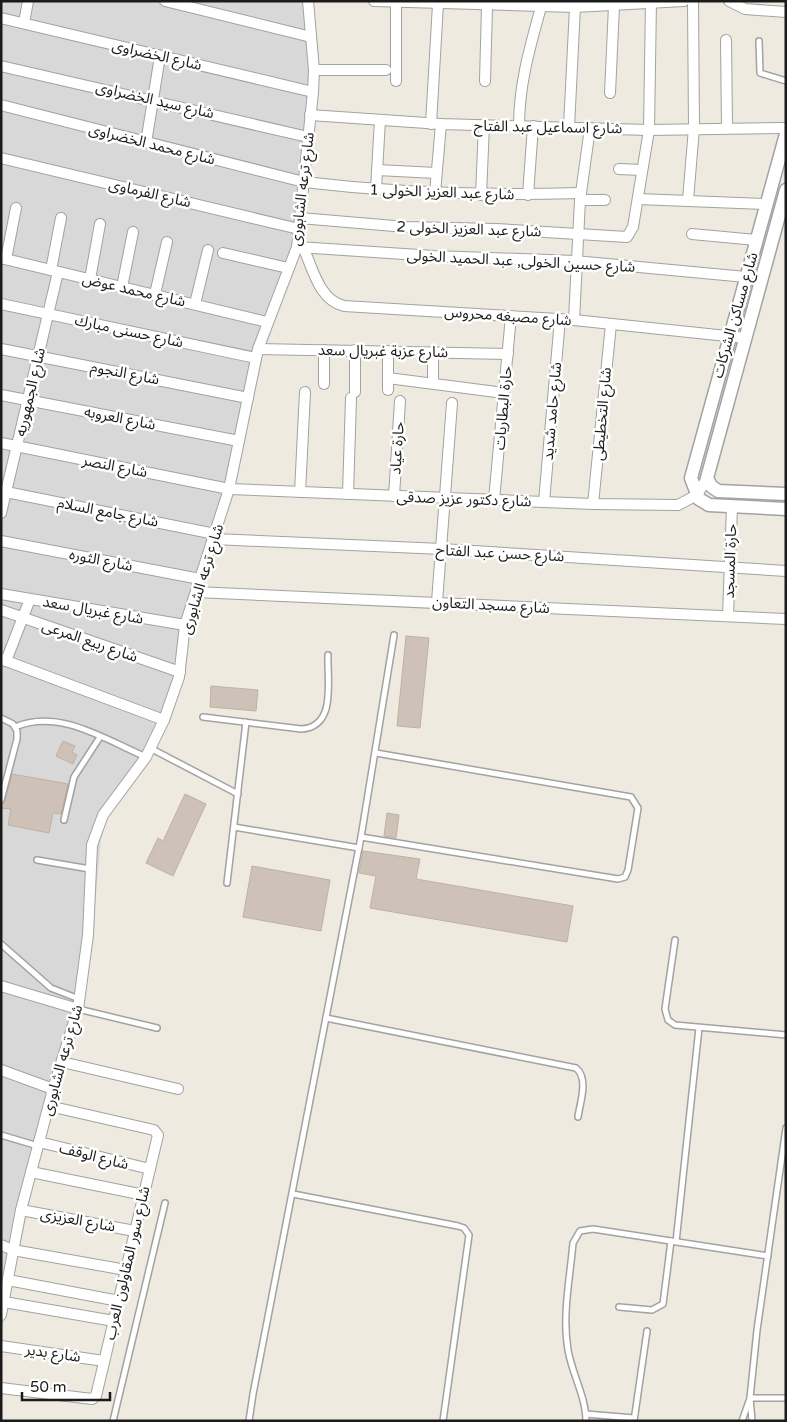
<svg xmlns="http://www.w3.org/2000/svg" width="787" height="1422" viewBox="0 0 787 1422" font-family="'Varela Round','Noto Sans Arabic',sans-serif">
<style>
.residential{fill:#d9d8d8}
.building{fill:#cec2b8;stroke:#c1b0a0}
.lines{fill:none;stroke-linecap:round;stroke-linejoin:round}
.service-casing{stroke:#a2a2a2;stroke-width:8}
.minor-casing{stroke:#a2a2a2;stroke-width:12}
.tertiary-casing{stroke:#a2a2a2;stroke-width:15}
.service{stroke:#fff;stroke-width:5}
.minor{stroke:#fff;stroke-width:10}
.tertiary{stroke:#fff;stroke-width:12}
.labels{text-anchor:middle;stroke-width:5;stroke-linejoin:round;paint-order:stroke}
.street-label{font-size:15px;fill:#1b1b1b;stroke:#fff}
</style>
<rect width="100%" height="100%" fill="#eeeadf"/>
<polygon class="residential" points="1,1 311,1 316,65 306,206 302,237 261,362 234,487 189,623 183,672 176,704 142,771 127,787 106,819 101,839 93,929 80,1022 40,1153 1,1335"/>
<g class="building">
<polygon points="406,636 429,638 420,728 397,726"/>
<polygon points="211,686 258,690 256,711 210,707"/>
<polygon points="63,741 75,746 72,752 77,755 73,764 56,756"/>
<polygon points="12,774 68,784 61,814 53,813 49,833 8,825 11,809 1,808 1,804 5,801"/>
<polygon points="185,794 206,804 173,876 146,863 158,838 163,841"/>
<polygon points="387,813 399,815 396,838 384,836"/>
<polygon points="363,851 420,859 416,879 573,906 567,942 370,908 376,876 359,873"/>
<polygon points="252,866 330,880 321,931 243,917"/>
</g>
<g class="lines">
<defs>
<g id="service">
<polyline points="759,41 760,73 786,81"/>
<path d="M 203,717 L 301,729 C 337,727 327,681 328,655"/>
<polyline points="1,718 13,724 17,731 17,739 1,800"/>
<path d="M 15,727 C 59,708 106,740 146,757"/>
<polyline points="150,748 238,794"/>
<polyline points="64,820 74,777 100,737"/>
<polyline points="234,827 359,848"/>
<polyline points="361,837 618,879 625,877 628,870 638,808 631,797 376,753"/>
<polyline points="37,860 90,869"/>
<polyline points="227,883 246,722"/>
<polyline points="675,940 665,1009 668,1020 675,1025 786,1035"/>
<polyline points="1,944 51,988 79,999"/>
<polyline points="78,1009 157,1028"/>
<path d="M 326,1018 L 576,1068 C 589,1079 580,1102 578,1117"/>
<polyline points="1,1135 38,1146"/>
<polyline points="293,1194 458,1226 464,1228 469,1235 443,1421"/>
<polyline points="676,1242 699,1028"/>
<polyline points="619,1307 652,1310 663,1304 671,1241"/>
<polyline points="750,1398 786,1398"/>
<polyline points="586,1414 634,1418"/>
<polyline points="113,1421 165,1203"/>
<polyline points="249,1421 253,1394 361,837 394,635"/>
<path d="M 586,1421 C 586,1397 572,1374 568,1350 C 562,1315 570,1278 573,1243 L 580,1231 L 593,1229 L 768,1256"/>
<polyline points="634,1421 647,1331"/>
<polyline points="742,1421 749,1401"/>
<polyline points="752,1421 750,1398 757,1330 786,1128"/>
</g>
<g id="minor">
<polyline points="165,1 311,37"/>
<polyline points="374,1 575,7 684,1"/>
<polyline points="729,1 745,9 786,12"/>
<polyline points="1,18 313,92"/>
<polyline points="24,23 28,1"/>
<polyline points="726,40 727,127"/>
<polyline points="1,66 308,137"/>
<polyline points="314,70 386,70"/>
<polyline points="396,81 396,3"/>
<polyline points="485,81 487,6"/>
<polyline points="610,93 614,6"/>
<path d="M 1,105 L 304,182 C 396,193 488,196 580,193"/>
<polyline points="310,115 441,124 649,130 786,128"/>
<polyline points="431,124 438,4"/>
<path d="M 519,126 C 519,84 530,47 541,7"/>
<polyline points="569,127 575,7"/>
<polyline points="146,143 160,56"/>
<polyline points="1,158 299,229"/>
<polyline points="619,169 642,170"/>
<polyline points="377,170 436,173"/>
<polyline points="376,189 380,120"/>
<polyline points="435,193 441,124"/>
<polyline points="481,195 484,125"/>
<polyline points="528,195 533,126"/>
<polyline points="638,199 766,204"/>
<polyline points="580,200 605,200"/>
<polyline points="688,200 694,128 693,1"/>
<polyline points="300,218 406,227 496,229 627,237 633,227 649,130 651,1"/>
<polyline points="692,234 756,240"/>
<polyline points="298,247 434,256 575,261 746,277"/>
<path d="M 303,247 C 313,269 319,300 344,306 L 574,320 L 746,338"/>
<polyline points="223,253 288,268"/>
<polyline points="1,258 267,322"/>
<polyline points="6,259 16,208"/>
<polyline points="51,270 61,218"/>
<polyline points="90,279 100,224"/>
<polyline points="122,287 133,232"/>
<polyline points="155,294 167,242"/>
<polyline points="1,304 256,358"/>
<polyline points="195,304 208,250"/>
<polyline points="574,320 580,200 590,128"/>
<polyline points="1,349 248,398"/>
<polyline points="258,349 508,354"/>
<polyline points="324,350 324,384"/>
<polyline points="355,350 355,392"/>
<polyline points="388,378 504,393"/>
<polyline points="433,383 433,352"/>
<polyline points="388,390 388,351"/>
<polyline points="1,395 239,441"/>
<polyline points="1,443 229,489 593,504 678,505 697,495 707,478"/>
<polyline points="1,491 215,534"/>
<polyline points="300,492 305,392"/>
<polyline points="348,494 351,398"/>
<polyline points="394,496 400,401"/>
<polyline points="494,500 511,316"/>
<polyline points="544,502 560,319"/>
<polyline points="593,504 611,324"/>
<polyline points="1,513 58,272"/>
<polyline points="213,539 442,549 786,571"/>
<polyline points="1,541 200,579"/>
<polyline points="196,592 786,619"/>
<polyline points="1,594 185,625"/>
<polyline points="437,602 452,403"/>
<polyline points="1,610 180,672"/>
<polyline points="728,616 732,506"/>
<polyline points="1,659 164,720"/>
<polyline points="6,661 30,599"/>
<polyline points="1,986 78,1009"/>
<polyline points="62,1062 178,1089"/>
<polyline points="1,1070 53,1089"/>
<polyline points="39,1142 150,1169"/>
<polyline points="31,1172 144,1195"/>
<polyline points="21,1210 135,1231"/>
<polyline points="1,1245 13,1250 126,1270"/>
<polyline points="8,1280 119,1301"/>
<polyline points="4,1302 114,1321"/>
<polyline points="1,1315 21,1210 53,1089 78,1009 88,935 92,845 103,815 146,757 164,720 179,677 185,625 229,489 258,349 297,247 313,92 314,70 308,1"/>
<polyline points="1,1346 104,1361"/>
<polyline points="1,1388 92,1399 96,1396 158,1135 154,1130 49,1106"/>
</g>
<g id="tertiary">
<polyline points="786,134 691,478 699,499 709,505 786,509"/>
<polyline points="786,190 707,478 711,486 718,491 786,494"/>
</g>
</defs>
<use href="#service" class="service-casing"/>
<use href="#minor" class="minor-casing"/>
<use href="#tertiary" class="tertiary-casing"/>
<use href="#service" class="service"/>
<use href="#minor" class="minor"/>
<use href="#tertiary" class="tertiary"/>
</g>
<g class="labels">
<g class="street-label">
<text transform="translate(157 55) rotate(13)" y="5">شارع الخضراوى</text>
<text transform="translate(155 100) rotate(13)" y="5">شارع سيد الخضراوى</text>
<text transform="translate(548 127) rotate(1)" y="5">شارع اسماعيل عبد الفتاح</text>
<text transform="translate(152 144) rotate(14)" y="5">شارع محمد الخضراوى</text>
<text transform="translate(302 189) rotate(-83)" y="5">شارع ترعه الشابورى</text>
<text transform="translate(442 192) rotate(2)" y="5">شارع عبد العزيز الخولى 1</text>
<text transform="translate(150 193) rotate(13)" y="5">شارع الفرماوى</text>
<text transform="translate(469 229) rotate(2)" y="5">شارع عبد العزيز الخولى 2</text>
<text transform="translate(521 261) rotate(3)" y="5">شارع حسين الخولى, عبد الحميد الخولى</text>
<text transform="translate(134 290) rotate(13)" y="5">شارع محمد عوض</text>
<text transform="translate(735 315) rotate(-74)" y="5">شارع مساكن الشركات</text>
<text transform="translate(508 316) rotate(4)" y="5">شارع مصبغه محروس</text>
<text transform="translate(129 331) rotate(12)" y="5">شارع حسنى مبارك</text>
<text transform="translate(383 351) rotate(1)" y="5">شارع عزبة غبريال سعد</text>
<text transform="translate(125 373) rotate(11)" y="5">شارع النجوم</text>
<text transform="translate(30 392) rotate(-77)" y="5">شارع الجمهوريه</text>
<text transform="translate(503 408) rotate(-85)" y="5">حارة البطاريات</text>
<text transform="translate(552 411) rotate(-85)" y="5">شارع حامد شديد</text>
<text transform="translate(602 414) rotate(-85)" y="5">شارع التخطيطى</text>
<text transform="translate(120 418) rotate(11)" y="5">شارع العروبه</text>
<text transform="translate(397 448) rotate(-86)" y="5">حارة عياد</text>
<text transform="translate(115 466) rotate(11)" y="5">شارع النصر</text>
<text transform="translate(464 499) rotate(2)" y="5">شارع دكتور عزيز صدقى</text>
<text transform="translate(108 512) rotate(11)" y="5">شارع جامع السلام</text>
<text transform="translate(500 553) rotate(3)" y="5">شارع حسن عبد الفتاح</text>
<text transform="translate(101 560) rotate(11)" y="5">شارع الثوره</text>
<text transform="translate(730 561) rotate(-88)" y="5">حارة المسجد</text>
<text transform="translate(202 579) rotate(-73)" y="5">شارع ترعه الشابورى</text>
<text transform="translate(491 605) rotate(3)" y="5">شارع مسجد التعاون</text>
<text transform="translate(93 610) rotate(10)" y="5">شارع غبريال سعد</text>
<text transform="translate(90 641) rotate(19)" y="5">شارع ربيع المرعى</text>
<text transform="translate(62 1060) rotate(-74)" y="5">شارع ترعه الشابورى</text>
<text transform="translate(94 1156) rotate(14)" y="5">شارع الوقف</text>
<text transform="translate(78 1220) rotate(10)" y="5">شارع العزيزى</text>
<text transform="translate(127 1263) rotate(-77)" y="5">شارع سور المقاولون العرب</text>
<text transform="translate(53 1353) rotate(8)" y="5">شارع بدير</text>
</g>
</g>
<rect width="787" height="1422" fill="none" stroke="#1b1b1b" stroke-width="5"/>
<path d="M22 1392v8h88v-8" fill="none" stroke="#1b1b1b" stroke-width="2.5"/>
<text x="30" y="1392" font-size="15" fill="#1b1b1b" stroke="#ffffff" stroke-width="4" paint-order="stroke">50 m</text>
</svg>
